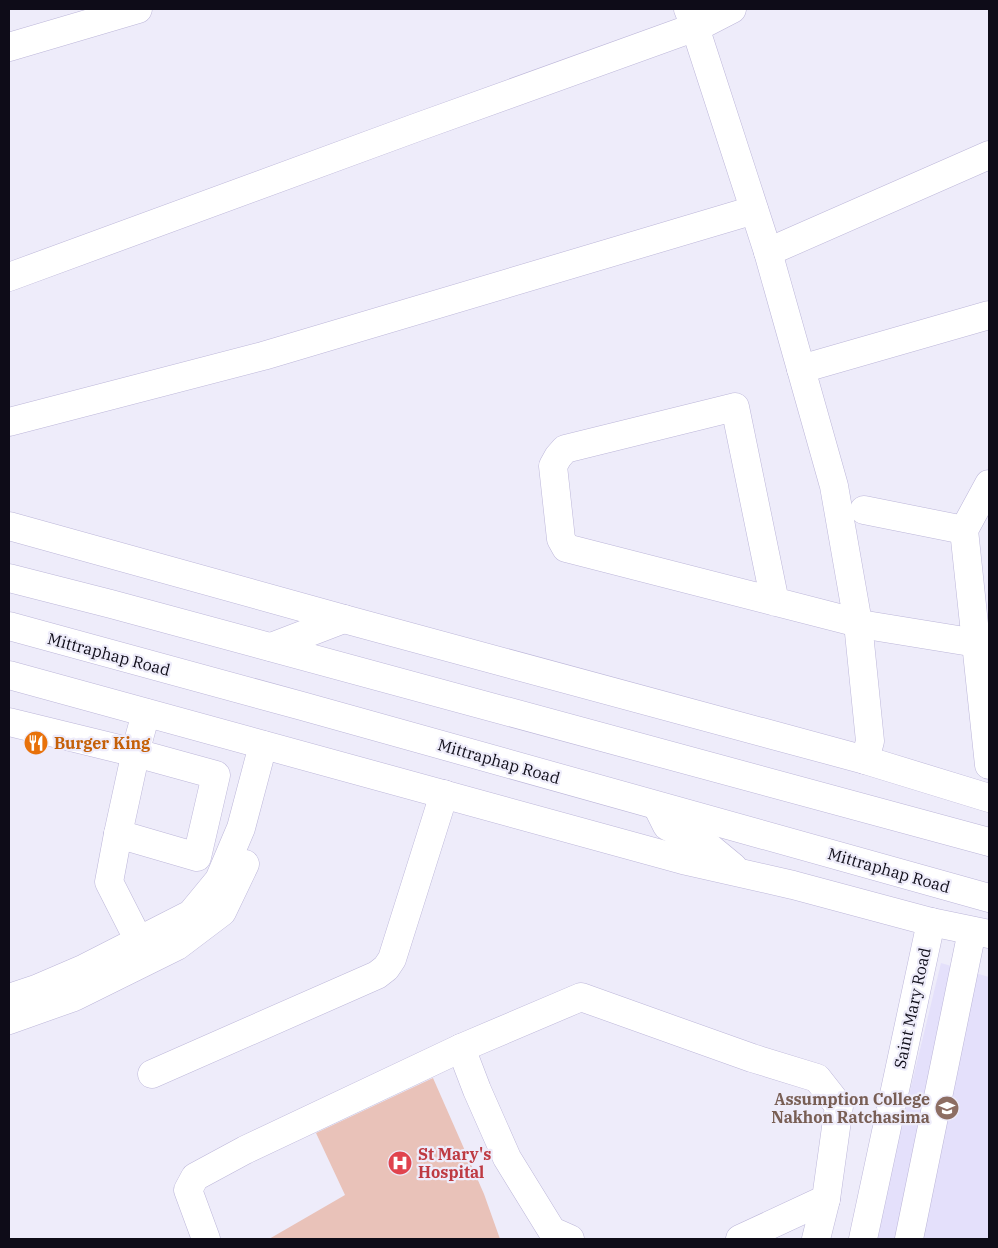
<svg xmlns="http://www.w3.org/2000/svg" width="998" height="1248" viewBox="0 0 998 1248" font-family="'IBM Plex Serif',serif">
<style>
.built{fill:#e4e0fb}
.building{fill:#e9c2b9}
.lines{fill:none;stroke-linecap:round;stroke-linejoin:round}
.minor-casing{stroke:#bcb6d9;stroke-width:29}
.highway-casing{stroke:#bcb6d9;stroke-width:29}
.minor{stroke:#fff;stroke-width:28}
.highway{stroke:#fff;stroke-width:28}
.labels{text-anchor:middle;stroke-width:4.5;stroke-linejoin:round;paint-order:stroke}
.street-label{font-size:16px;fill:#0e0c18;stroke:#eeecfa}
.food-label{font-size:16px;font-weight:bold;fill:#c56008;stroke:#eeecfa;text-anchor:start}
.education-label{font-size:16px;font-weight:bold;fill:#785e54;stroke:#eeecfa;text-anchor:end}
.health-label{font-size:16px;font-weight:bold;fill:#be3a42;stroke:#eeecfa;text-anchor:start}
</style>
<rect width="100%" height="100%" fill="#eeecfa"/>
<polygon class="built" points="941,963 989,977 989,1239 874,1239"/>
<polygon class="building" points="433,1078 484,1194 500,1239 269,1239 345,1195 316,1133"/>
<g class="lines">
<defs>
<g id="minor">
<polyline points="688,9 695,27 768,252 834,486 858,623 870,741 865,760"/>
<polyline points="9,47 138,9"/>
<polyline points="768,252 989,155"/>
<polyline points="9,277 415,128 701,25 732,9"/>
<polyline points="801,369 989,315"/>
<polyline points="9,422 263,356 754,210"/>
<polyline points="989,484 964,530 989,765"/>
<polyline points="864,510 964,530"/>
<polyline points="775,602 735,407 565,449 558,457 553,466 561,539 566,548 866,625 989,645"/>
<polyline points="9,722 136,753 216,775 197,857 118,834"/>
<polyline points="139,941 109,882 118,834 138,742 146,713"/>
<polyline points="9,998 36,989 85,968 191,914 219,880 241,828 263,745"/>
<polyline points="9,1020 74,997 177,946 222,912 245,864"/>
<polyline points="152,1074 377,975 386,968 392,959 444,794"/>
<polyline points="206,1239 188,1190 195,1177 245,1150 461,1048"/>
<polyline points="570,1239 552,1231 507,1158 477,1090 461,1048 581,997 752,1058 817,1078 839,1106 826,1199 740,1239"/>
<polyline points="816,1239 826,1199"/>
<polyline points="863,1239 931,922"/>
<polyline points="909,1239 972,931"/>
</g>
<g id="highway">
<polyline points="9,526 344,619 865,760 989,798"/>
<polyline points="9,578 111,604 989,842"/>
<polyline points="9,626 302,706 989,898"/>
<polyline points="271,647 344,619"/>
<polyline points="9,675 683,860 793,885 931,922 989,934"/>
<polyline points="657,806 667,826 710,848 733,867"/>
</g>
</defs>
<use href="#minor" class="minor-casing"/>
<use href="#highway" class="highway-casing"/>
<use href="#minor" class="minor"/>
<use href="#highway" class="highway"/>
</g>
<defs>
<symbol id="restaurant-disc" viewBox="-11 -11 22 22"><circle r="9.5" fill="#e8710a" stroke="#eeecfa"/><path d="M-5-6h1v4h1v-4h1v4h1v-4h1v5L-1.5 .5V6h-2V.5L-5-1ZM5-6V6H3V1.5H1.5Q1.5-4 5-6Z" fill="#fff"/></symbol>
<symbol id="school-disc" viewBox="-11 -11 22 22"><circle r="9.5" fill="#8d6e63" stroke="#eeecfa"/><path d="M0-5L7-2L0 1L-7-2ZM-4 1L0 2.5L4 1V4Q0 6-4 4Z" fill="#fff"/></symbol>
<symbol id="hospital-disc" viewBox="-11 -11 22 22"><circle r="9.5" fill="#e0444e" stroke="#eeecfa"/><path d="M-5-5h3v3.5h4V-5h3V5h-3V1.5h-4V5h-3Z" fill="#fff"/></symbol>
</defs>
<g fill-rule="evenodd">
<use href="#restaurant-disc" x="22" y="729" width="28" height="28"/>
<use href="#school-disc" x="933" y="1094" width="28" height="28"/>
<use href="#hospital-disc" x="386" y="1149" width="28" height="28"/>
</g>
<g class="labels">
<g class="street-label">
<text transform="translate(109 654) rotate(15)" y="6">Mittraphap Road</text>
<text transform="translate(499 761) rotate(16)" y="6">Mittraphap Road</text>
<text transform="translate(889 870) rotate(16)" y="6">Mittraphap Road</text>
<text transform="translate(912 1008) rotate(-78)" y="6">Saint Mary Road</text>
</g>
<g class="food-label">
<text x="54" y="749">Burger King</text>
</g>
<g class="education-label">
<text x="930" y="1105">Assumption College<tspan x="930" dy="18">Nakhon Ratchasima</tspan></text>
</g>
<g class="health-label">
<text x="418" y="1160">St Mary's<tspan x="418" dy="18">Hospital</tspan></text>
</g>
</g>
<rect width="998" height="1248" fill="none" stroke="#0e0c18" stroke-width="20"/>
</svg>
